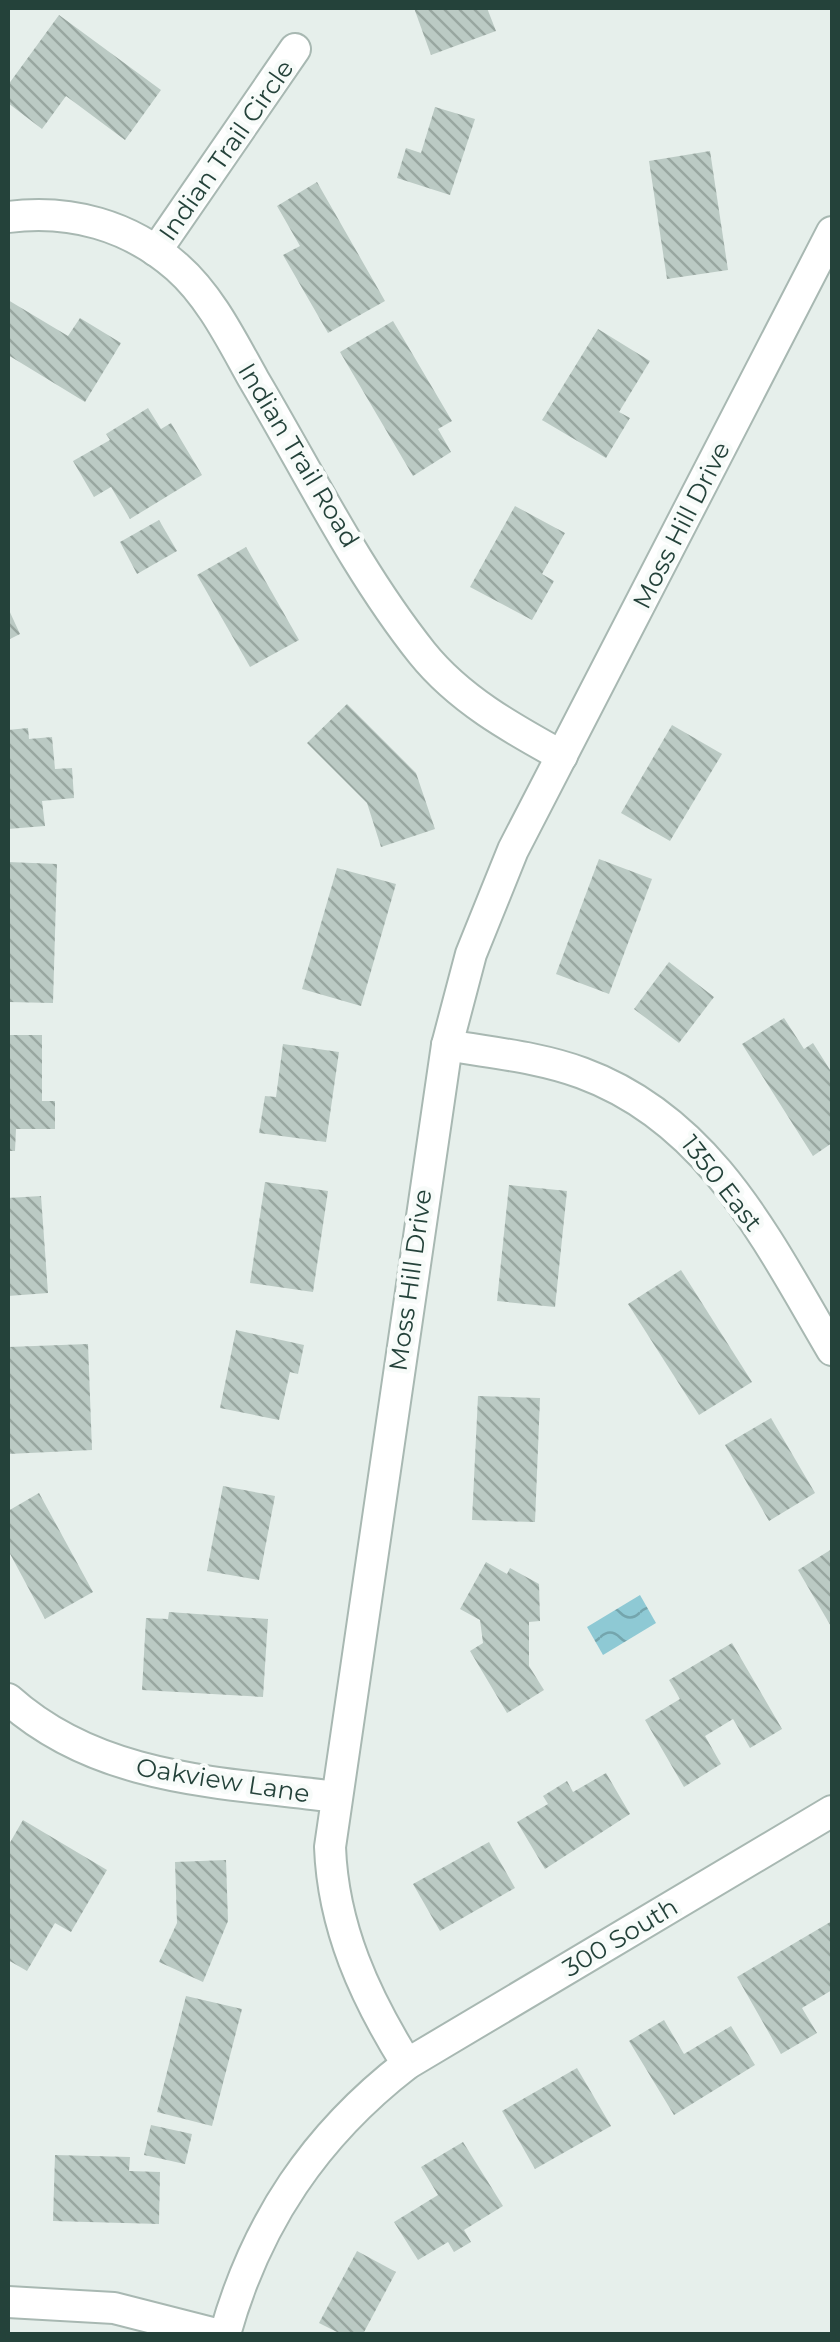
<svg xmlns="http://www.w3.org/2000/svg" width="840" height="2342" viewBox="0 0 840 2342" font-family="Montserrat,sans-serif">
<style>
.water{fill:url(#water-waves)}
.building{fill:url(#building-back-hatch)}
.lines{fill:none;stroke-linecap:round;stroke-linejoin:round}
.minor-casing{stroke:#a8b8b2;stroke-width:34}
.minor{stroke:#fff;stroke-width:30}
.labels{text-anchor:middle;stroke-width:9;stroke-linejoin:round;paint-order:stroke}
.street-label{font-size:25px;fill:#24423a;stroke:#f7fbf9}
</style>
<defs>
<pattern id="water-waves" width="16" height="10" patternUnits="userSpaceOnUse" patternTransform="scale(2.5)"><rect width="16" height="10" fill="#8ec9d4"/><path d="M0 5q4-4 8 0t8 0" fill="none" stroke="#74a5ad"/></pattern>
<pattern id="building-back-hatch" width="6" height="6" patternUnits="userSpaceOnUse" patternTransform="scale(2.5)"><rect width="6" height="6" fill="#bbcac4"/><path d="M-1 5l2 2M0 0l6 6M5-1l2 2" fill="none" stroke="#98a6a0"/></pattern>
</defs>
<rect width="100%" height="100%" fill="#e6efeb"/>
<polygon class="water" points="640,1595 656,1623 603,1655 587,1627"/>
<g class="building">
<polygon points="414,8 487,8 496,31 431,55"/>
<polygon points="59,15 161,90 125,140 66,96 42,129 8,103 8,85"/>
<polygon points="435,107 475,119 450,195 397,178 406,148 421,153"/>
<polygon points="710,151 728,270 667,279 649,161"/>
<polygon points="317,182 385,301 328,333 283,255 300,246 277,206"/>
<polygon points="8,300 68,336 80,318 121,343 85,402 8,355"/>
<polygon points="393,321 452,421 438,429 451,452 413,476 340,352"/>
<polygon points="598,329 650,361 619,412 630,418 606,458 542,420"/>
<polygon points="148,408 161,429 171,423 202,475 130,519 111,487 94,497 73,461 110,440 106,434"/>
<polygon points="515,506 565,533 542,574 554,581 532,620 470,587"/>
<polygon points="159,520 177,551 137,574 120,542"/>
<polygon points="246,547 299,640 250,667 197,575"/>
<polygon points="8,608 20,634 8,640"/>
<polygon points="347,704 416,773 435,829 381,847 367,803 307,743"/>
<polygon points="672,725 722,754 670,841 621,813"/>
<polygon points="28,728 29,739 52,737 55,769 72,768 74,798 42,801 45,826 8,829 8,730"/>
<polygon points="599,859 652,879 609,994 556,974"/>
<polygon points="8,862 57,864 53,1003 8,1002"/>
<polygon points="337,868 396,884 361,1006 302,989"/>
<polygon points="669,962 714,997 679,1043 634,1009"/>
<polygon points="784,1018 804,1049 813,1043 832,1073 832,1143 813,1156 742,1044"/>
<polygon points="8,1035 42,1035 42,1101 55,1101 55,1129 16,1129 15,1151 8,1151"/>
<polygon points="283,1044 339,1052 326,1142 259,1133 265,1096 276,1097"/>
<polygon points="265,1182 328,1191 313,1292 250,1283"/>
<polygon points="509,1185 567,1191 555,1307 497,1301"/>
<polygon points="41,1196 48,1293 8,1296 8,1198"/>
<polygon points="681,1270 752,1382 699,1415 628,1304"/>
<polygon points="236,1330 304,1345 298,1374 290,1372 279,1420 220,1408"/>
<polygon points="88,1344 92,1450 8,1454 8,1347"/>
<polygon points="478,1396 540,1398 535,1522 472,1520"/>
<polygon points="771,1418 815,1493 769,1521 725,1445"/>
<polygon points="223,1486 275,1496 259,1580 207,1571"/>
<polygon points="39,1493 93,1592 45,1619 8,1550 8,1511"/>
<polygon points="832,1549 832,1628 798,1570"/>
<polygon points="486,1562 507,1574 510,1568 539,1584 540,1621 529,1622 529,1666 544,1690 507,1713 470,1651 483,1643 480,1620 460,1609"/>
<polygon points="169,1612 268,1619 263,1697 142,1690 146,1618 168,1619"/>
<polygon points="732,1643 782,1729 750,1748 733,1719 705,1736 721,1764 684,1787 645,1720 680,1699 669,1680"/>
<polygon points="606,1773 630,1814 545,1869 517,1822 548,1804 543,1796 567,1781 573,1792"/>
<polygon points="23,1820 107,1870 71,1932 55,1923 27,1971 8,1960 8,1846"/>
<polygon points="489,1842 515,1888 440,1931 413,1884"/>
<polygon points="226,1860 228,1921 203,1982 159,1962 177,1923 175,1862"/>
<polygon points="832,1921 832,1990 802,2008 817,2033 781,2054 737,1977"/>
<polygon points="186,1996 242,2009 212,2126 157,2112"/>
<polygon points="664,2020 684,2054 731,2026 755,2065 674,2115 629,2041"/>
<polygon points="577,2068 611,2126 535,2169 502,2111"/>
<polygon points="151,2125 192,2134 185,2164 144,2155"/>
<polygon points="463,2142 503,2206 464,2230 471,2242 454,2252 448,2242 418,2260 394,2222 438,2195 421,2167"/>
<polygon points="55,2155 130,2157 129,2171 160,2172 159,2224 53,2221"/>
<polygon points="357,2251 396,2272 363,2334 341,2334 319,2323"/>
</g>
<g class="lines">
<defs>
<g id="minor">
<path d="M 8,217 C 70,209 129,225 177,267 C 211,297 232,341 254,380 C 308,471 356,570 422,653 C 459,699 511,728 562,756"/>
<polyline points="156,251 295,49"/>
<path d="M 447,1045 C 492,1053 539,1057 582,1073 C 710,1120 767,1240 832,1350"/>
<path d="M 8,1699 C 99,1781 221,1782 336,1797"/>
<path d="M 407,2064 C 365,1997 333,1927 330,1847 L 447,1045 L 471,954 L 513,850 L 832,232"/>
<polyline points="8,2302 114,2308 216,2334"/>
<path d="M 225,2334 C 256,2223 315,2135 407,2064 L 832,1811"/>
</g>
</defs>
<use href="#minor" class="minor-casing"/>
<use href="#minor" class="minor"/>
</g>
<g class="labels">
<g class="street-label">
<text transform="translate(226 150) rotate(-55)" y="9">Indian Trail Circle</text>
<text transform="translate(299 455) rotate(59)" y="9">Indian Trail Road</text>
<text transform="translate(681 525) rotate(-63)" y="9">Moss Hill Drive</text>
<text transform="translate(722 1183) rotate(52)" y="9">1350 East</text>
<text transform="translate(410 1280) rotate(-82)" y="9">Moss Hill Drive</text>
<text transform="translate(223 1780) rotate(9)" y="9">Oakview Lane</text>
<text transform="translate(620 1937) rotate(-31)" y="9">300 South</text>
</g>
</g>
<rect width="840" height="2342" fill="none" stroke="#24423a" stroke-width="20"/>
</svg>
